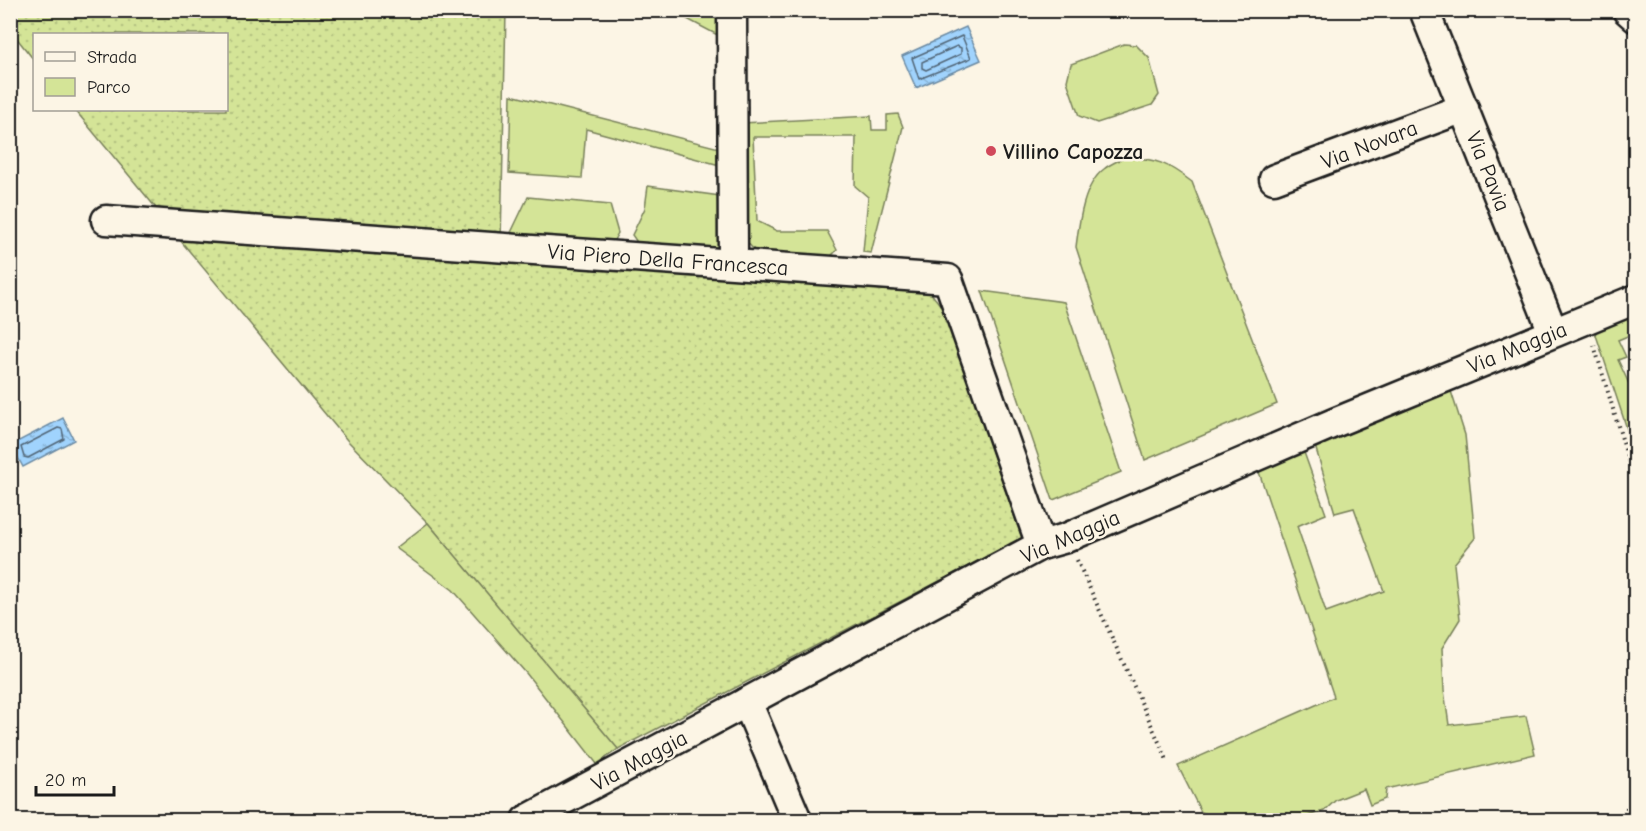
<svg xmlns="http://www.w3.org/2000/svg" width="1646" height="831" viewBox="0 0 1646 831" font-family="'Comic Neue',sans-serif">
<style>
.grass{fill:url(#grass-dots);stroke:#78805a;stroke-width:1.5}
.green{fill:#d4e497;stroke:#78805a;stroke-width:1.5}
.water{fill:url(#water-ripples);stroke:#6b8aa3;stroke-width:1.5}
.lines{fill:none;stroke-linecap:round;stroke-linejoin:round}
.shore{stroke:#516576;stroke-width:1.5}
.minor-casing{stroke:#1c1c1c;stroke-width:33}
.path{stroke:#1c1c1c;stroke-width:4;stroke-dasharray:1.5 4.5;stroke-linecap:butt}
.minor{stroke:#fcf5e5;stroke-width:28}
.poi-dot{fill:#d1495b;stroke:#fcf5e5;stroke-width:2}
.labels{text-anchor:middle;stroke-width:5;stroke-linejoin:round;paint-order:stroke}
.street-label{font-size:22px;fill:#1c1c1c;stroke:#fcf5e5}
.poi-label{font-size:22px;font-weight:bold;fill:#1c1c1c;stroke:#fcf5e5;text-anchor:start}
</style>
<defs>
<pattern id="grass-dots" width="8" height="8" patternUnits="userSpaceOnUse" patternTransform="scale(1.5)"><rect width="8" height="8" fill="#d4e497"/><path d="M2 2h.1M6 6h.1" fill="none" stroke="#b5c382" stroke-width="1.8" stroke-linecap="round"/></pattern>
<pattern id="water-ripples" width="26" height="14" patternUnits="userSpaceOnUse" patternTransform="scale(1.5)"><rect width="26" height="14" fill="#a0d3fd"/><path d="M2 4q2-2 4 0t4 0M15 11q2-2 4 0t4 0" fill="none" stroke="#89b5d8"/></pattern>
</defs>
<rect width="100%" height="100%" fill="#fcf5e5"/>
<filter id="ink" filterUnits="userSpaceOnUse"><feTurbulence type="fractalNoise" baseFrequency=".0167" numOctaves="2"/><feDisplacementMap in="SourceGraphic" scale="12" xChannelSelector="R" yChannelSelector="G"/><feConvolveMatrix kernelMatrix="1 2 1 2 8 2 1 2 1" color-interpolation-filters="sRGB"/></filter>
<g filter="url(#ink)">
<g class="grass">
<polygon points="10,11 506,11 501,241 156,208 75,110 226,110 226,34 34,34 34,60 11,31"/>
<polygon points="180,240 560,259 926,287 942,307 1022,538 618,749 428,523 347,440"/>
</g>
<g class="green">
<polygon points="672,11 724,11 725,39"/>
<polygon points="1124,44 1136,45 1149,58 1159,95 1152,105 1097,123 1079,116 1067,81 1071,64"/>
<polygon points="511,95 727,150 727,167 586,129 582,178 509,173"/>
<polygon points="898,114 903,127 871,253 863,252 868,197 855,186 856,137 753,137 757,221 777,231 827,231 837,250 827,260 756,252 745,240 742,123 871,116 872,130 887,130 887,115"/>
<path d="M 1125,157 C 1158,159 1167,163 1192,182 L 1277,404 L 1145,460 L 1076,247 C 1079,223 1083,185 1104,169 C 1110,164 1118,161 1125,157 Z"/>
<polygon points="648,186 727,197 721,250 641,248 632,235 645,208"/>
<polygon points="528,197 610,205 618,233 610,247 507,241"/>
<polygon points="982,291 1064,302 1121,472 1053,500"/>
<polygon points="1635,310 1635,333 1618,340 1626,357 1618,360 1631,388 1635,386 1635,453 1593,326"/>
<polygon points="1449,385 1465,435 1475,538 1454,564 1460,619 1442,648 1444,690 1449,725 1526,716 1535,754 1386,789 1385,799 1370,805 1364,789 1336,800 1324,811 1294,820 1225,820 1201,812 1178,766 1334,697 1256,463 1301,444 1326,514 1297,526 1326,612 1384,591 1354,508 1335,513 1313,439"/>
<polygon points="428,523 618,749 597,764 526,673 453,590 396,548"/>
</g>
<g class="water">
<polygon points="966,27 981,60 916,88 902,56"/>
<polygon points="63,418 74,440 23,467 11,445"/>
</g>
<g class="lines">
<g class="shore">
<polygon points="962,36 971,58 919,79 912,58"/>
<polygon points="957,46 961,48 961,54 926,70 922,68 922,62"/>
<polygon points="58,428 62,429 64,439 28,458 24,457 21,447"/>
</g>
<defs>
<g id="minor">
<polyline points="732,10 733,262"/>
<polyline points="1424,10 1553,332"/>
<polyline points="1627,10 1636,18"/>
<polyline points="1274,179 1464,108"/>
<polyline points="106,220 948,279 1041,545"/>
<polyline points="747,702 797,820"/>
<polyline points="526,820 1041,545 1066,538 1334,423 1636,299"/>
</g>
</defs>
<use href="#minor" class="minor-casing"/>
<g class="path">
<polyline points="1594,345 1636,486"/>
<polyline points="1077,560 1168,762"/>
<polyline points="1622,820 1636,786"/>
</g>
<use href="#minor" class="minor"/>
</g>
</g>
<circle class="poi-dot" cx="991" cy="151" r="6"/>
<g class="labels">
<g class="street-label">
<text transform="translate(1369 144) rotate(-21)" y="8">Via Novara</text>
<text transform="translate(1489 171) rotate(68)" y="8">Via Pavia</text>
<text transform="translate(668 259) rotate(4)" y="8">Via Piero Della Francesca</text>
<text transform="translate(1517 347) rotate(-22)" y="8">Via Maggia</text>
<text transform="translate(1070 536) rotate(-23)" y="8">Via Maggia</text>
<text transform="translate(639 760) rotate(-28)" y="8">Via Maggia</text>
</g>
<g class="poi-label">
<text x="1003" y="159">Villino Capozza</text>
</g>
</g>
<rect width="1646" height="831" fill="none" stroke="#fcf5e5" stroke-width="36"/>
<rect x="18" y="18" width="1610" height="795" fill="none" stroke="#1c1c1c" stroke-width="2" filter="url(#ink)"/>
<rect x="33" y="33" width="195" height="78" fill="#fcf5e5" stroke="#a29e95" stroke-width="1.5"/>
<rect x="45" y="52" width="30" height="9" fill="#fcf5e5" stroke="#a29e95" stroke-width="1.5"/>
<text x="87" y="63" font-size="18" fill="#1c1c1c">Strada</text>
<rect x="45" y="78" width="30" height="18" fill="#d4e497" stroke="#a29e95" stroke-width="1.5"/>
<text x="87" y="93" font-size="18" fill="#1c1c1c">Parco</text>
<path d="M36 786v9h78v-9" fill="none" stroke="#1c1c1c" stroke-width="3"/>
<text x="45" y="786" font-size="18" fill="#1c1c1c" stroke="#fcf5e5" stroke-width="4.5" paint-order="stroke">20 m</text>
</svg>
